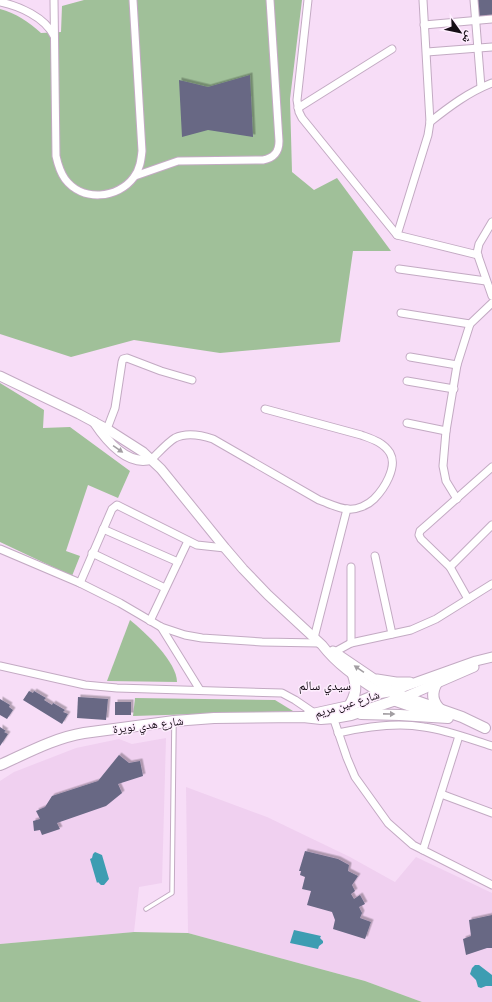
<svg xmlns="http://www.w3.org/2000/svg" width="492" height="1002" viewBox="0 0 492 1002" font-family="'DM Sans','Noto Naskh Arabic',sans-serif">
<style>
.built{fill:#f0d0f0}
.green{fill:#a0c099}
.water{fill:#3d9db2}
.building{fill:#676884;filter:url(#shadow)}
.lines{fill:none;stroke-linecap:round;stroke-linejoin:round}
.service-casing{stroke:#c3aac3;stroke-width:5.5}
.minor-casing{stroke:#c3aac3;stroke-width:9}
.tertiary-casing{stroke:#c3aac3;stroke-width:11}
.secondary-casing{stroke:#c3aac3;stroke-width:12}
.service{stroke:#fff;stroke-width:3.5}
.minor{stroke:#fff;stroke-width:7}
.tertiary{stroke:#fff;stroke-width:9}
.secondary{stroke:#fff;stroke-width:10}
.oneway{fill:#a29ea2}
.labels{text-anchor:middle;stroke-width:3;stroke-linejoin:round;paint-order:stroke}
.street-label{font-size:12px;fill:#160d16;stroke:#feeefe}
.neighbourhood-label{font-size:13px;fill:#160d16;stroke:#feeefe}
</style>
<defs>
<filter id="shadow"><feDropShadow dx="2.5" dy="-2.5" stdDeviation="0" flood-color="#0004"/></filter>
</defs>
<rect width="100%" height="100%" fill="#f7ddf7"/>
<g class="built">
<polygon points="166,738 162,883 139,887 134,932 0,944 0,781 14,772 76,748 119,739 132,744"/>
<polygon points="186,787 267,817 350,857 395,882 416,857 492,893 492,1002 422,1002 365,981 188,933"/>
</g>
<g class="green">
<path d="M 84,0 L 302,0 L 290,99 L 292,172 L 314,190 L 337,178 L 391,251 L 353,251 L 340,342 L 220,353 L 134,340 L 71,357 L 0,334 L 0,9 C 16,13 29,22 41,33 L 61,32 L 62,6 Z"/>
<polygon points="0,383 44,410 43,428 70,427 130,471 118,498 88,485 66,551 80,556 72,576 0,542"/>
<path d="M 130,620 C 145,632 177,662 177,682 L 107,681 Z"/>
<polygon points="135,698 275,700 293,711 133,716"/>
<polygon points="134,932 188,933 365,981 422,1002 0,1002 0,944"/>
</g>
<g class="water">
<polygon points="95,852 102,855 109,879 104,885 101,885 98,882 97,883 90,859 92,858 93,854"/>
<polygon points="294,930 321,936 320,938 323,941 323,943 319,946 318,949 290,943"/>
<polygon points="475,965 479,965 492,975 492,986 486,986 481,988 478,987 476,980 470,974 472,968"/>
</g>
<g class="building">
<polygon points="477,0 492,0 492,16 479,17"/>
<polygon points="250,75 253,137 208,130 182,137 179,80 208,87"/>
<polygon points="29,691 33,693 34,691 46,698 44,700 52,705 53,703 65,710 63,712 68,714 62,724 23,700"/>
<polygon points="78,697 108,699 106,720 77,718"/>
<polygon points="0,699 10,705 9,707 13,710 7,719 0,715"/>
<rect x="115" y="702" width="16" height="13"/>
<polygon points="0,727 6,731 4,732 8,734 0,746"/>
<polygon points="119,755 129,763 140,761 143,776 118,784 122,793 106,806 57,823 60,829 42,835 40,830 34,831 33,821 40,819 36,811 45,807 52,796 98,781"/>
<polygon points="305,851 338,859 349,865 348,871 358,876 352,885 355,891 351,894 354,899 360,895 365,904 359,907 362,913 360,918 371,922 365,939 333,929 335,920 332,912 307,905 311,891 302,889 305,877 300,875 301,871 299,871"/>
<polygon points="492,915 492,948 487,948 466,955 463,939 471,936 469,920"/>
</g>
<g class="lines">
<defs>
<polyline id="service" points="146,909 172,893 174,722"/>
<g id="minor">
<path d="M 54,0 L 56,156 C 58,165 60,172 65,179 C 82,202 118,199 134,177 C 140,169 141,160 142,151 L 133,0"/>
<polyline points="308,0 297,100 299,112 302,118 397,235 478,255"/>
<polyline points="474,0 481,87"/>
<path d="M 0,2 C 19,6 45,17 54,36"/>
<polyline points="424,25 492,19"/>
<polyline points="427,52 492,47"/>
<polyline points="298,108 392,49"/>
<path d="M 430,122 C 450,106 469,92 492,83"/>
<path d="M 135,176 L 178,161 L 263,160 C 274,158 279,152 279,141 L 270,0"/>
<polyline points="492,222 479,244 477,253 492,296"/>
<polyline points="397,235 428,135 430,122 423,0"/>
<polyline points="399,269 486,281"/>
<polyline points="401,313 470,324"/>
<polyline points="410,357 457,365"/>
<polyline points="407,381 454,389"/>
<polyline points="407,423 446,431"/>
<polyline points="107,429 115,408 122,362 123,359 127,358 161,371 192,380"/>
<path d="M 152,459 C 158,453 168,442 175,438 C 187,432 201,435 213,439 L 319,500 C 328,503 339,509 348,509 C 357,510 368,505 374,499 C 384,489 398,467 390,453 C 383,442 372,439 361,435 L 265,409"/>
<polyline points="457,499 446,481 443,466 446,431 457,365 470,324 492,303"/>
<polyline points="103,529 178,562"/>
<polyline points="0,549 80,583 120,603 161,627 185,635 202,638 262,642 319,643"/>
<polyline points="92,553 165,588"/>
<polyline points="375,556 392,634"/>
<polyline points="450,567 492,525"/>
<polyline points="80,583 112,509 117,505 197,545 225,548"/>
<polyline points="468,599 450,567 421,539 419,535 420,531 428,524 492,467"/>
<polyline points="150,621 188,541"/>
<polyline points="161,627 200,690"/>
<polyline points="314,638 347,509"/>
<polyline points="351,643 351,567"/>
<polyline points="331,654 351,643 411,630 436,619 492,584"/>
<polyline points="0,666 85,685 117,688 282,693 295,700 317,715"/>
<polyline points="332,714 347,758 355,777 388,823 413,845 492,885"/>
<path d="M 338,733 C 365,727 395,722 424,727 C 447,730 470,739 492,746"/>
<polyline points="441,794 492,813"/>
<polyline points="423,850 459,736"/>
</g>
<g id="tertiary">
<path d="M 0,376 L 79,414 L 107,429 L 143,452 L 161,469 L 225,548 L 243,569 L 268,595 L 322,645 C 338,666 359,679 380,693"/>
<path d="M 94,422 C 106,440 127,467 152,459"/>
<polyline points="333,651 392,691 476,661 492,657"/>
<polyline points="377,679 396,682 410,682"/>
<polyline points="405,697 474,667"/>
</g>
<g id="secondary">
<path d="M 437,683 C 431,693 432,702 441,710"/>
<polyline points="393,700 431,713"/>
<path d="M 349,706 C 356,695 357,687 353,675"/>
<polyline points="361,714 400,715 448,718"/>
<polyline points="308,715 349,706 380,693 392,691 405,697 462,717 485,728"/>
<path d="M 0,765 C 27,753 54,738 84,733 L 174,721 L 214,718 L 303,717 L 321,719 L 334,718 L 351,715 L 405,697"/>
</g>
</defs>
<use href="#service" class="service-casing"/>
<use href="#minor" class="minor-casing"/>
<use href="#tertiary" class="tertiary-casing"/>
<use href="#secondary" class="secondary-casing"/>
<use href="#service" class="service"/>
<use href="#minor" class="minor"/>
<use href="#tertiary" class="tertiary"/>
<use href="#secondary" class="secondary"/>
</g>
<defs><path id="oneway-solid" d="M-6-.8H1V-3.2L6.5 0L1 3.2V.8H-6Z"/></defs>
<g class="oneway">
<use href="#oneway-solid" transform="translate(118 449) rotate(35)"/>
<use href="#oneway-solid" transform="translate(359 669) rotate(-146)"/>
<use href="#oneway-solid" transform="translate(389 714) rotate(1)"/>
</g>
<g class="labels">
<g class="street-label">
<text transform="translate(347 704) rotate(-17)" y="4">شارع عين مريم</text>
<text transform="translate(148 725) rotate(-7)" y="4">شارع هدي نويرة</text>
</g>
<g class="neighbourhood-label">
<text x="325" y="690">سيدي سالم</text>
</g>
</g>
<g transform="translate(460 32) rotate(123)" stroke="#feeefe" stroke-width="3" paint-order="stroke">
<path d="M0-3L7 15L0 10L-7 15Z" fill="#160d16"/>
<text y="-6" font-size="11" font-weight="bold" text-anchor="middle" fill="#160d16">ش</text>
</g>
</svg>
